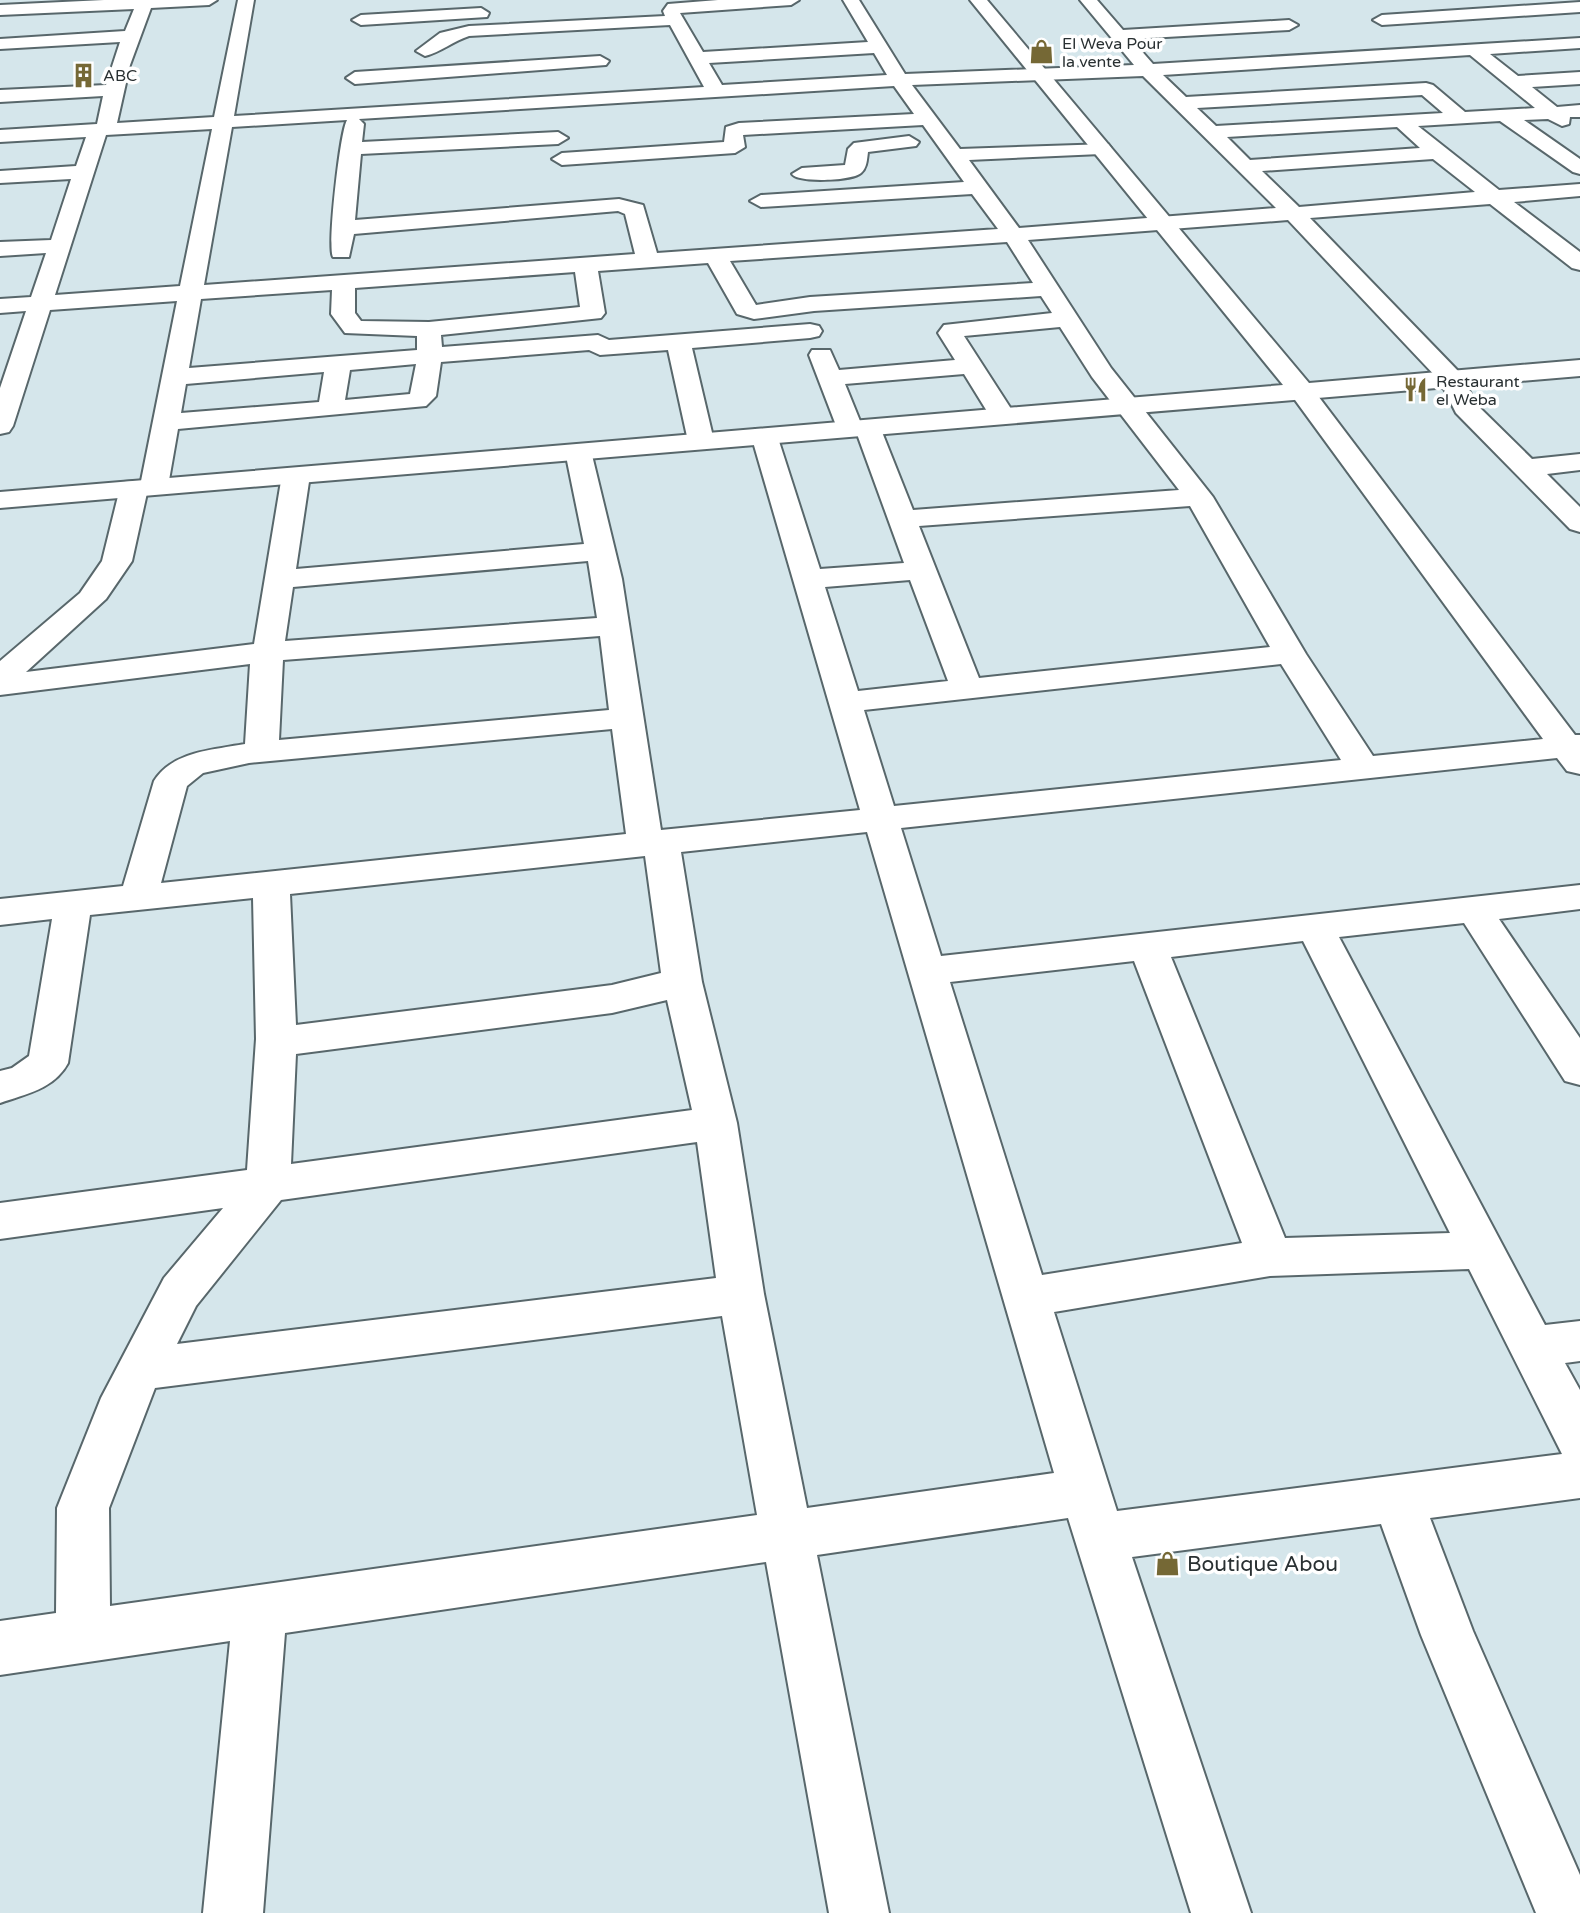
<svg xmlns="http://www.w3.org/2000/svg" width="1580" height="1913" viewBox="0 0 1580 1913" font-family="'Varela Round',sans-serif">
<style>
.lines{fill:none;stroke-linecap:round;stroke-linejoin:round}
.street-casing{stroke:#58676b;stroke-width:4}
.secondary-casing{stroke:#58676b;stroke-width:4}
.street{fill:#fff;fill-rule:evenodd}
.secondary{fill:#fff;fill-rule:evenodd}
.labels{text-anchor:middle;stroke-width:7;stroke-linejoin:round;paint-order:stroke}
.far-poi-label{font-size:16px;fill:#293032;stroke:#fff;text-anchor:start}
.near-poi-label{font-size:21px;fill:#293032;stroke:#fff;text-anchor:start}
</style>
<rect width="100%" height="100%" fill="#d5e6eb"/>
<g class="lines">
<defs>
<g id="street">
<path d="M 104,0 L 217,0 L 209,5 L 151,8 L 130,65 L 117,123 L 214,117 L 238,0 L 254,0 L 234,116 L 704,87 L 670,25 L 469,36 C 453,41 441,52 425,56 L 416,51 L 440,33 L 469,26 L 665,16 L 663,11 L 668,4 L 718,0 L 799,0 L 791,5 L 680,13 L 703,52 L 868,42 L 843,0 L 859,0 L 905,74 L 1134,65 L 1080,0 L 1097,0 L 1123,30 L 1289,20 L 1298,25 L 1289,30 L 1131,39 L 1153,64 L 1580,38 L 1580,48 L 1490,54 L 1518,76 L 1580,72 L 1580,84 L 1532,87 L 1557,107 L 1580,105 L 1580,117 L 1570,117 L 1569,124 L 1562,126 L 1548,119 L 1524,120 L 1580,159 L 1580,174 L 1573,172 L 1500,121 L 1418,126 L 1499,190 L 1580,184 L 1580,196 L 1514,202 L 1580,252 L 1580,270 L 1572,268 L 1490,204 L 1310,218 L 1460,373 L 1476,404 L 1532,459 L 1580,454 L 1580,470 L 1547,474 L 1580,507 L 1580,532 L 1570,529 L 1456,413 L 1440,381 L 1288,220 L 1028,240 L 1111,368 L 1213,497 L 1306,654 L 1373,756 L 1543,739 L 1287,389 L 1291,384 L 1309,384 L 1575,735 L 1580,735 L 1580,774 L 1567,771 L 1557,758 L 901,828 L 941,956 L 1580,885 L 1580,909 L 1499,919 L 1580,1038 L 1580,1085 L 1565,1081 L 1464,923 L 1339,937 L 1545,1325 L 1580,1321 L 1580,1361 L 1565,1363 L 1580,1390 L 1580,1498 L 1430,1518 L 1473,1631 L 1580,1875 L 1580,1913 L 1536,1913 L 1421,1635 L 1381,1524 L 1132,1557 L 1251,1913 L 1191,1913 L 1068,1518 L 817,1555 L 889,1913 L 829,1913 L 766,1562 L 285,1633 L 263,1913 L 203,1913 L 230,1641 L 0,1675 L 0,1621 L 56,1613 L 57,1508 L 101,1398 L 164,1278 L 223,1208 L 0,1239 L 0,1203 L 247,1170 L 256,1039 L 253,898 L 90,915 L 68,1063 C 54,1089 26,1094 0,1103 L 0,1071 L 12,1068 L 29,1056 L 52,919 L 0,925 L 0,899 L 123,886 L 154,781 C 173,751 213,750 245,744 L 250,664 L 0,695 L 0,661 L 80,593 L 102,561 L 120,488 L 124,482 L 141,481 L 177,301 L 50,310 L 13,426 L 9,432 L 0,434 L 0,388 L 26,311 L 0,313 L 0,299 L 31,297 L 46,253 L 0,256 L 0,242 L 51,240 L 71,179 L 0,183 L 0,171 L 76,166 L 86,137 L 0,142 L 0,130 L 97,124 L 103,96 L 0,102 L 0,90 L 106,85 L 120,42 L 0,49 L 0,39 L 125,31 L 134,9 L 0,15 L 0,5 ZM 874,53 L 887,75 L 722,85 L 709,63 ZM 1470,55 L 1535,108 L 1465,112 L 1433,85 L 1426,83 L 1186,97 L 1163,75 ZM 1143,76 L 1276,208 L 1019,228 L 969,160 L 1101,154 L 1111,148 L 1108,144 L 960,149 L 912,85 ZM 894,86 L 914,114 L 739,123 L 726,127 L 724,142 L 562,153 L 552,159 L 562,165 L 735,153 L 745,147 L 743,135 L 923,125 L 964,182 L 761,195 L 750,201 L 761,207 L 972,194 L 998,229 L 657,253 L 643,205 L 619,199 L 355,220 L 361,154 L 558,144 L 568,138 L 558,132 L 362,142 L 364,124 L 359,119 ZM 1422,95 L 1443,113 L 1216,126 L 1197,108 ZM 347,120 C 340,132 327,248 333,257 L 349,257 L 354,234 L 618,211 L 625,214 L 635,254 L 204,285 L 232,127 ZM 1397,127 L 1420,148 L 1250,160 L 1227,137 ZM 212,129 L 180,286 L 55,295 L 106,135 ZM 1433,159 L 1475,192 L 1299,207 L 1262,171 ZM 1007,242 L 1033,283 L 810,297 L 756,305 L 730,261 ZM 708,263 L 737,314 L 754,319 L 814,311 L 1041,296 L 1052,313 L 944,325 L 938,333 L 955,360 L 839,370 L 830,350 L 812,350 L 809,355 L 837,428 L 841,434 L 857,434 L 904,563 L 820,569 L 777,435 L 773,429 L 755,429 L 751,435 L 860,810 L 661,830 L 622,579 L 591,451 L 588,445 L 568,445 L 565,451 L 584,544 L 296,569 L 310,475 L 306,469 L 286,469 L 282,475 L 254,644 L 26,672 L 106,599 L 132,561 L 147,493 L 164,492 L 168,486 L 178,429 L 426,406 L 436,396 L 441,362 L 589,350 L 600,355 L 668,350 L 688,441 L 692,447 L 710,447 L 714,441 L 692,348 L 810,338 L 819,336 L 822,331 L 819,326 L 810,324 L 609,340 L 598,335 L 442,347 L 441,335 L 601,318 L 605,313 L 598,271 ZM 575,272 L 580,307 L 429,322 L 361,321 L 355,313 L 355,288 ZM 332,290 L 331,314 L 345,333 L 417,336 L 417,350 L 189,368 L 201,299 ZM 1060,327 L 1092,377 L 1179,490 L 913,510 L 880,427 L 876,421 L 860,421 L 845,384 L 964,374 L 993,421 L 1011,421 L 1015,415 L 964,336 ZM 416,364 L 410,394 L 345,400 L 350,370 ZM 324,372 L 319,402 L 181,413 L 186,384 ZM 1190,506 L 1270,647 L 979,678 L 919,526 ZM 588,561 L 597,618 L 285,641 L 293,587 ZM 910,580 L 948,681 L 858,691 L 825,587 ZM 600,636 L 609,710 L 279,740 L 283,660 ZM 1281,664 L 1341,760 L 894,806 L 864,710 ZM 612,729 L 626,834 L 161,883 L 187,786 L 203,773 L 249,763 ZM 867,832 L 1054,1473 L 807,1508 L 764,1294 L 737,1123 L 702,982 L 681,852 ZM 645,856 L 661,973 L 612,985 L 296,1025 L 290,894 ZM 1303,941 L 1450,1233 L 1285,1238 L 1171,957 ZM 1134,961 L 1242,1243 L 1042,1275 L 950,982 ZM 667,1000 L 692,1110 L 291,1164 L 296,1054 L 612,1013 ZM 697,1142 L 716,1278 L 177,1344 L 196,1306 L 281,1200 ZM 1469,1269 L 1562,1454 L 1117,1511 L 1054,1312 L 1270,1276 ZM 722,1316 L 757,1515 L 110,1606 L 109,1508 L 155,1388 Z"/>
<polygon points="1580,2 1580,12 1382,25 1373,20 1382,15"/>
<polygon points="481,8 489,13 487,17 361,25 352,20 361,15"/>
<polygon points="600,56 609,61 606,65 355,84 346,78 355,72"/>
<path d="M 909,136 L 919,142 L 916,146 L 868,152 C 867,159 867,168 861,173 C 852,181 798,183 792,174 L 802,168 L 845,165 L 848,149 L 854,143 Z"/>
</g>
<polygon id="secondary" points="970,0 987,0 1309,383 1580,360 1580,376 0,508 0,492 1283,385"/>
</defs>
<use href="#street" class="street-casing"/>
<use href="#secondary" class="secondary-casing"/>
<use href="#street" class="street"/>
<use href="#secondary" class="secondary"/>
</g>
<defs>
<symbol id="shop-bare" viewBox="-9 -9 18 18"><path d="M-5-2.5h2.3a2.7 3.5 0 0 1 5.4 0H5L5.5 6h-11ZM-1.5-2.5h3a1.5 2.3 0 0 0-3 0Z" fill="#756835" stroke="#fff" stroke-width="2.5" paint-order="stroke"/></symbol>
<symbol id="building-bare" viewBox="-9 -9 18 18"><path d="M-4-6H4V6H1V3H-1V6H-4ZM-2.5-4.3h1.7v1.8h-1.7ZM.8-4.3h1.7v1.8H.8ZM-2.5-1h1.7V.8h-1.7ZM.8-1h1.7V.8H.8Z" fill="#756835" stroke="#fff" stroke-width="2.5" paint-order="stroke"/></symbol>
<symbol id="restaurant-bare" viewBox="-9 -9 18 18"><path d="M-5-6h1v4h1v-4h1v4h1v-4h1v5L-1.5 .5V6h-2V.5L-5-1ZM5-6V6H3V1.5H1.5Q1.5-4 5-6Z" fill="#756835" stroke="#fff" stroke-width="2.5" paint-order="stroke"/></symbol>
</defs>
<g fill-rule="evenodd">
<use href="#shop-bare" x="1024" y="34" width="35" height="35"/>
<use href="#building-bare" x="66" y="58" width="35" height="35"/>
<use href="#restaurant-bare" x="1398" y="372" width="35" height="35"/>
<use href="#shop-bare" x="1150" y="1546" width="35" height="35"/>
</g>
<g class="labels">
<g class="far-poi-label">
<text x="1062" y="49">El Weva Pour<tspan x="1062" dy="18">la vente</tspan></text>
<text x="103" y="81">ABC</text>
<text x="1436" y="387">Restaurant<tspan x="1436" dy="18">el Weba</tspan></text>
</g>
<g class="near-poi-label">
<text x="1187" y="1571">Boutique Abou</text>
</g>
</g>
</svg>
